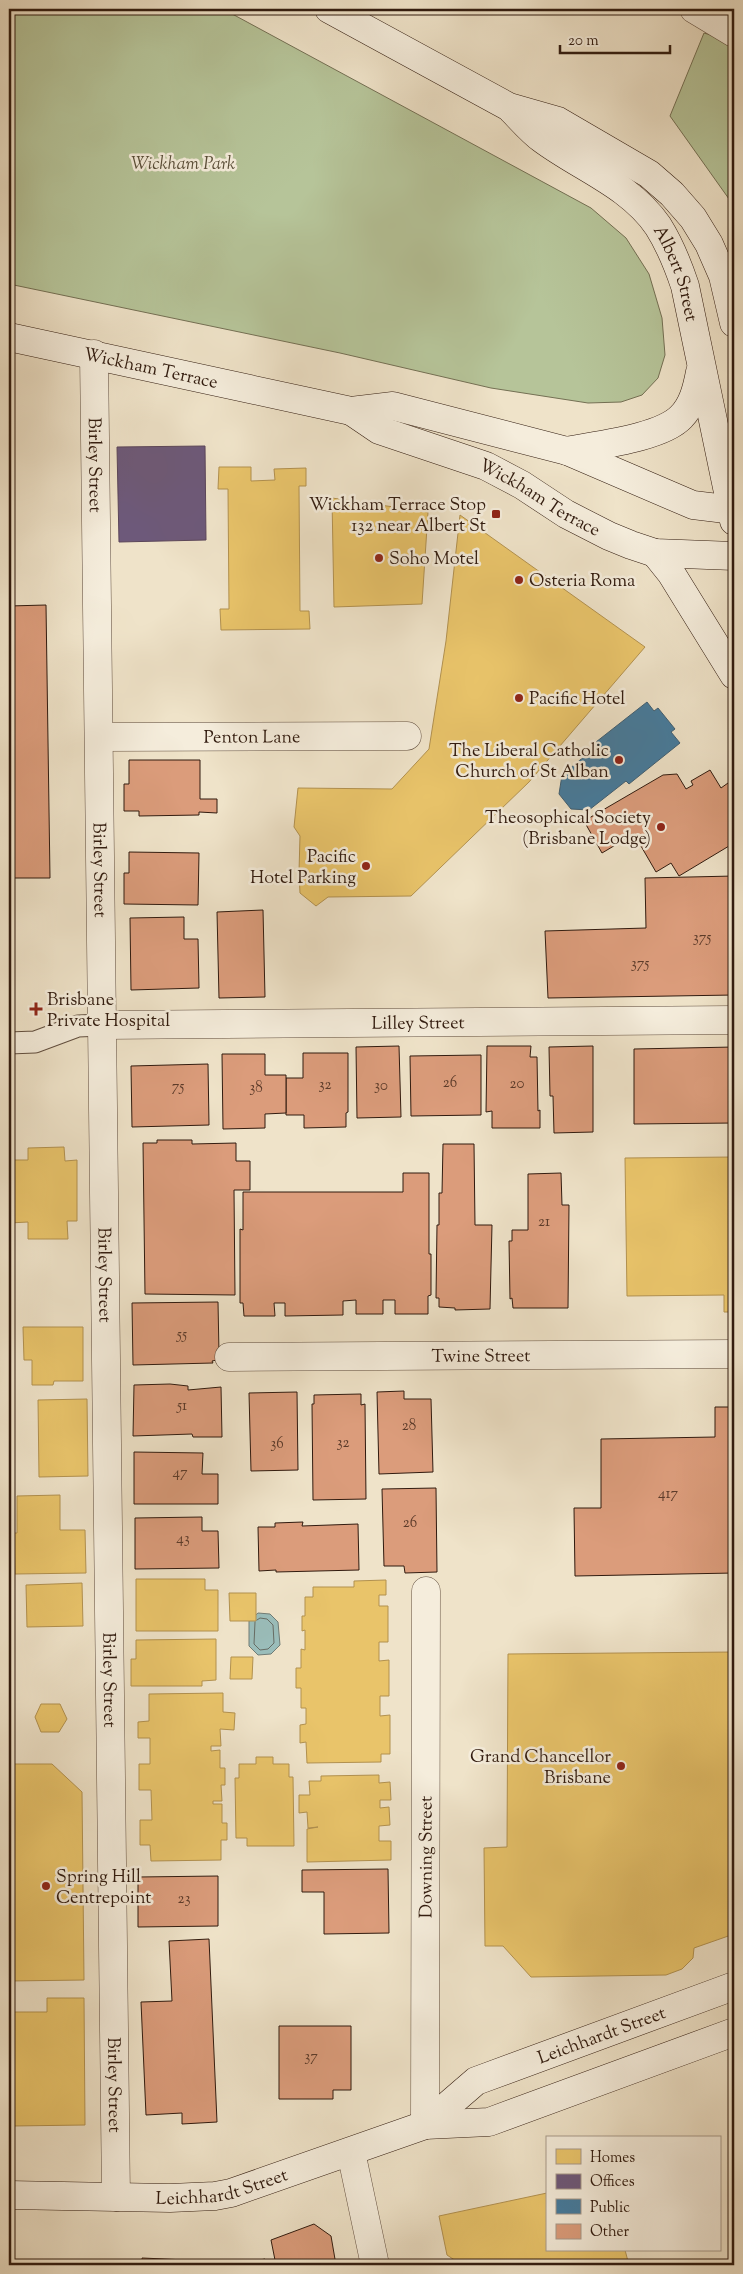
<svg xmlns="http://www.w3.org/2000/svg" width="743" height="2274" viewBox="0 0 743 2274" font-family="'Sorts Mill Goudy',serif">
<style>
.green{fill:#b6c499;stroke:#747054}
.water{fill:#9abdba;stroke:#707c76}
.homes{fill:#e9c46a;stroke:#b2914f}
.offices{fill:#6d597a;stroke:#5b465a}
.public{fill:#457b9d;stroke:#3f5e72}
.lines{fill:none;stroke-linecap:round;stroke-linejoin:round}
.shore{stroke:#666c64;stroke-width:1}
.building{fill:#db9c7b;stroke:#311b0f}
.lane-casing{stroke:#604d3e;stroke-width:23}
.street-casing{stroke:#604d3e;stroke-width:29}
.secondary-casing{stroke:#311b0f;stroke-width:29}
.lane{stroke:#f5eddc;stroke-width:21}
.street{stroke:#f5eddc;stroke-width:28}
.secondary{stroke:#f5eddc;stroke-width:28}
.poi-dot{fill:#8f2418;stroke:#f5eddc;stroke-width:2}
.labels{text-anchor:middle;stroke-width:5;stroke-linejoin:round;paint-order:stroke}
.number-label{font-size:15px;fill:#5c3b2a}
.park-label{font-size:18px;font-style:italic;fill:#594e38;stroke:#f5eddc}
.street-label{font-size:18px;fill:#311b0f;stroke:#f5eddc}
.poi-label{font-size:18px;fill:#311b0f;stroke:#f5eddc;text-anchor:end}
</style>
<rect width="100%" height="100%" fill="#efe3c9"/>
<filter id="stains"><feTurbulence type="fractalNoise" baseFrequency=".004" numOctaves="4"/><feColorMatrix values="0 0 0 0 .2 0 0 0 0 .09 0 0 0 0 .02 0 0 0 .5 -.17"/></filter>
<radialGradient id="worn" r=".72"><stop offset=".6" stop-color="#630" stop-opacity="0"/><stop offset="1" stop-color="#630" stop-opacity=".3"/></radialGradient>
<g class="green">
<polygon points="9,9 223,9 591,208 626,238 649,274 662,318 665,355 658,378 642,395 621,402 588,403 491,388 340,353 9,284"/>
<polygon points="704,33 734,42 734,206 670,116"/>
</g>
<polygon class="water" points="258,1613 270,1614 278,1622 280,1645 271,1654 258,1655 249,1646 249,1621"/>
<g class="homes">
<polygon points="219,467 251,467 251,481 275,480 274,469 306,468 306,486 299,486 300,611 309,611 310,629 221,630 220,609 229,609 228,489 218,489"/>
<polygon points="332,498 428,512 422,604 334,607"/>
<polygon points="460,515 645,647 529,782 411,896 328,897 316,906 300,893 299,872 300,836 294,827 298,788 392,789 429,749 446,641"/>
<polygon points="64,1147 65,1161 77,1160 77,1221 67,1221 68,1239 28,1239 28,1222 9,1223 9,1160 28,1160 28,1148"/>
<polygon points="734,1157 734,1312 724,1312 724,1295 627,1296 625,1158"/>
<polygon points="23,1327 83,1327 83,1381 54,1381 53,1385 32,1385 32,1360 24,1360"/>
<polygon points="87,1399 88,1476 39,1477 38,1400"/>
<polygon points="60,1495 60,1530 85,1530 86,1573 15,1574 14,1533 17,1533 17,1496"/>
<polygon points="136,1579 205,1579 205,1590 218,1590 218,1631 136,1631"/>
<polygon points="386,1580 386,1595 379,1595 379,1606 388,1606 388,1642 379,1642 379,1661 389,1660 389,1696 380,1696 380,1716 390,1715 390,1754 381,1754 381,1762 307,1763 306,1742 300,1743 300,1725 306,1724 306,1708 301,1708 301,1688 296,1688 296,1668 301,1668 301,1649 305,1650 305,1630 302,1631 302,1616 305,1616 305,1597 313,1597 313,1587 354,1587 354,1581"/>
<polygon points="82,1583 83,1626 27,1627 26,1585"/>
<polygon points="229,1593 256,1593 256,1621 230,1621"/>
<polygon points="216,1639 216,1680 202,1681 202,1686 131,1686 131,1659 136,1659 136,1640"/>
<polygon points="734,1652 734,1934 694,1948 693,1958 682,1969 666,1975 531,1977 503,1946 485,1946 484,1848 507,1847 508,1654"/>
<polygon points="231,1657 253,1657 252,1679 230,1679"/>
<polygon points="223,1693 223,1712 235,1713 234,1730 220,1729 221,1746 211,1746 211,1751 220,1750 220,1768 225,1768 225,1785 221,1785 222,1801 213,1801 213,1804 222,1804 222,1823 227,1823 227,1840 221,1840 221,1860 151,1861 150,1845 140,1845 140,1820 152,1820 151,1790 139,1790 139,1764 150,1764 150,1738 138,1738 138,1722 149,1721 149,1694"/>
<polygon points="41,1704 60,1704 67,1719 59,1732 41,1732 35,1717"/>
<polygon points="256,1757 273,1757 273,1764 289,1764 289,1777 293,1777 294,1846 247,1846 247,1838 236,1838 235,1778 239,1778 239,1764 256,1764"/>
<polygon points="9,1764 52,1764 82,1792 84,1980 9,1981"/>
<polygon points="379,1775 379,1783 390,1782 391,1800 380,1800 380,1808 389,1807 390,1825 379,1826 379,1841 391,1841 391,1860 307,1862 307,1829 318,1827 308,1828 307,1812 299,1813 299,1795 310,1795 309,1781 321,1781 321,1776"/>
<polygon points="47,1998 84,1998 85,2125 12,2126 11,2012 47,2012"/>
<polygon points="547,2193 547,2250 625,2250 629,2265 462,2265 447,2255 439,2216"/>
</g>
<polygon class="offices" points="205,446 206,540 119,542 117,447"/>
<polygon class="public" points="647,702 654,711 658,708 675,729 671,732 680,743 629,784 626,781 589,810 571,809 559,794 562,775 598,745 596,742"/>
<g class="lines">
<polyline class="shore" points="255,1622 254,1644 260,1650 268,1649 274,1643 273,1625 267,1619 260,1618 257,1620"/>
</g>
<g class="building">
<polygon points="46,605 50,878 9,878 9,606"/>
<polygon points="129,760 200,760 200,799 217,799 217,813 199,812 199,815 139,816 139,811 124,811 124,784 129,784"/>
<polygon points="710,770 721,788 728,783 734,794 734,843 679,876 671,863 656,872 634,834 602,853 584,821 663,775 677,774 686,789 693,785 691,781"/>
<polygon points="129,852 199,853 198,905 124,904 124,873 129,873"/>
<polygon points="734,876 734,995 548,998 545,931 646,928 645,878"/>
<polygon points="263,910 265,997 219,998 217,912"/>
<polygon points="184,917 184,939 198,939 199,988 131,990 130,918"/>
<polygon points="399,1046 401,1117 357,1118 356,1047"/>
<polygon points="487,1046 531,1046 530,1057 537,1057 538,1111 540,1110 540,1128 492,1128 492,1111 486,1112"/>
<polygon points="593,1046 593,1132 554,1133 553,1096 550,1096 549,1047"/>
<polygon points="734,1047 734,1123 634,1124 634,1049"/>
<polygon points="303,1053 348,1053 348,1112 346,1113 346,1127 304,1128 304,1115 286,1115 286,1078 303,1078"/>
<polygon points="222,1054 265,1054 265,1075 286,1075 286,1113 265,1114 265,1128 223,1129"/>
<polygon points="481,1055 481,1115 411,1116 410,1056"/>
<polygon points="208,1064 209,1125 132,1127 131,1066"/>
<polygon points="157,1140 192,1140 192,1144 236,1143 236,1161 250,1161 250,1190 234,1190 235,1295 145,1294 143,1143 157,1143"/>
<polygon points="443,1144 474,1144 475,1225 492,1225 490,1309 455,1310 455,1308 439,1307 439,1298 436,1298 437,1225 439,1225 439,1193 442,1193"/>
<polygon points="403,1173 429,1173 429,1254 431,1254 431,1295 428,1296 428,1314 395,1314 395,1300 383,1300 383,1314 356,1314 356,1300 343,1301 343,1315 285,1316 285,1303 274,1303 275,1316 244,1316 243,1303 240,1303 240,1229 243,1230 243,1192 403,1192"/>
<polygon points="561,1173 562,1205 569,1205 568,1308 513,1308 512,1298 510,1299 509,1241 512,1241 512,1230 528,1230 528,1174"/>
<polygon points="218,1302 219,1354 217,1360 212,1361 213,1363 133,1365 132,1303"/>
<polygon points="170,1384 188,1386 188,1390 221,1387 222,1437 193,1437 192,1434 133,1436 134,1385"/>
<polygon points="404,1391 404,1399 431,1399 433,1472 379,1474 377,1392"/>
<polygon points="297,1392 298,1470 251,1471 249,1393"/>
<polygon points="361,1394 361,1405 365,1404 366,1499 313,1500 312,1404 314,1404 314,1395"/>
<polygon points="715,1407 734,1407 734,1573 575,1576 574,1508 601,1508 601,1439 715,1437"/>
<polygon points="134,1452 203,1453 202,1474 218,1474 218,1504 134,1504"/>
<polygon points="436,1488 437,1572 405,1573 404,1566 384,1566 382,1489"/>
<polygon points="202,1517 202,1531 218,1531 219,1568 135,1569 135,1518"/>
<polygon points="303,1522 302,1526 358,1524 359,1570 276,1572 276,1570 259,1571 258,1527 275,1527 275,1523"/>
<polygon points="388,1869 389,1933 324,1934 324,1892 302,1892 302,1870"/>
<polygon points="218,1876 218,1926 138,1927 138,1877"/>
<polygon points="209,1939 217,2122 182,2124 182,2113 146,2115 141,2002 172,2001 169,1941"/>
<polygon points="279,2026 351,2026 351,2090 333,2090 333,2099 279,2099"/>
<polygon points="314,2224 331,2236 336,2265 276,2265 271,2240"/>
<polygon points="142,2258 209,2261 210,2265 143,2265"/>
<polygon points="265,2259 266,2265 232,2265"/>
</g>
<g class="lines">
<defs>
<polyline id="lane" points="9,1043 35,1042 78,1026 102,1025"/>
<g id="street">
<polyline points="694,9 734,33"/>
<path id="s1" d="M 94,354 L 116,2197"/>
<path id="s2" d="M 100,737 L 407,736"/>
<path id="s3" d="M 102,1025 L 734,1020"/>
<path id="s4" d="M 229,1357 L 734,1354"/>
<path id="s5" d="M 425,2125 L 426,1591"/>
<polyline points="351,2152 375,2265"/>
</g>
<g id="secondary">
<polyline points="329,9 509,107 558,121 649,174 672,194 693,218 709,244 723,276 734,323"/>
<polyline points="733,9 734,10"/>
<path id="s6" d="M 512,110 C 521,119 531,131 542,139 C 581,168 630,185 658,226 C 670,245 678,265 685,286 L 734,521"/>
<path id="s7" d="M 9,337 L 351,411 L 393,406 L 567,451 L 693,505 L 734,510"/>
<path id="s8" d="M 351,411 L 379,430 L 486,466 L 522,485 L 566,514 L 609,536 L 631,545 L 655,553 L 734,556"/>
<path d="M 567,451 C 596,445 661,438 681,417 C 693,405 697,388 700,372"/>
<polyline points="655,553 671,573 734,675"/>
<path id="s9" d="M 425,2125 L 476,2081 L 734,1986"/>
<path id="s10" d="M 9,2195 L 170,2198 L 215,2196 L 231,2193 L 425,2125 L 489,2122 L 734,2032"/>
</g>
</defs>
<use href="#lane" class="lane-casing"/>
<use href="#street" class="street-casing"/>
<use href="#secondary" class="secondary-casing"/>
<use href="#lane" class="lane"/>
<use href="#street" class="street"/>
<use href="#secondary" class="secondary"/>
</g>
<g class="poi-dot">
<rect x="491" y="509" width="10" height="10" rx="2.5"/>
<circle cx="379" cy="558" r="5"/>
<circle cx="519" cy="580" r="5"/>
<circle cx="519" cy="698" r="5"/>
<circle cx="619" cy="760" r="5"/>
<circle cx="661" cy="827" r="5"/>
<circle cx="366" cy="866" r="5"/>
<path d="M33.5 1001.5h5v5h5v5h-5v5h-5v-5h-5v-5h5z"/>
<circle cx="621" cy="1766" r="5"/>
<circle cx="46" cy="1886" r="5"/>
</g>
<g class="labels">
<g class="number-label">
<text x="702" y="942">375</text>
<text x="640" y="968">375</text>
<text x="450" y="1087">26</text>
<text x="517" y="1088">20</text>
<text x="325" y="1089">32</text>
<text x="381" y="1090">30</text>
<text x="178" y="1091">75</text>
<text x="256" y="1092">38</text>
<text x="544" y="1226">21</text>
<text x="182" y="1339">55</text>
<text x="182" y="1410">51</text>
<text x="409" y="1430">28</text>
<text x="343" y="1447">32</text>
<text x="277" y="1448">36</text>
<text x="180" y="1477">47</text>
<text x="668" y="1498">417</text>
<text x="410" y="1527">26</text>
<text x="183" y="1543">43</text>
<text x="184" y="1903">23</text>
<text x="311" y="2061">37</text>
</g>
<g class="park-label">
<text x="183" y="169">Wickham Park</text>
</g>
<g class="street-label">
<text dy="6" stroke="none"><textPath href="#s6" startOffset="239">Albert Street</textPath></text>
<text dy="6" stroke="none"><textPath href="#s7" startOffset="145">Wickham Terrace</textPath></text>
<text dy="6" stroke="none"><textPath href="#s1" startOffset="111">Birley Street</textPath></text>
<text dy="6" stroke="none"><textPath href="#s8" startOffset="209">Wickham Terrace</textPath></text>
<text dy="6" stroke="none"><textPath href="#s2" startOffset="152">Penton Lane</textPath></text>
<text dy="6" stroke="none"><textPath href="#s1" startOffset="516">Birley Street</textPath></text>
<text dy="6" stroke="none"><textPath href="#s3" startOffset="316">Lilley Street</textPath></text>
<text dy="6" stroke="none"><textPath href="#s1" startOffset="921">Birley Street</textPath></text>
<text dy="6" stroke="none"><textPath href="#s4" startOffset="252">Twine Street</textPath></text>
<text dy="6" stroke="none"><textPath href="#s1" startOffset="1326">Birley Street</textPath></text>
<text dy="6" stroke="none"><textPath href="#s5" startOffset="268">Downing Street</textPath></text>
<text dy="6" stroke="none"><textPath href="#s9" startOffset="201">Leichhardt Street</textPath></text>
<text dy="6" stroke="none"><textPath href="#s1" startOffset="1731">Birley Street</textPath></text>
<text dy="6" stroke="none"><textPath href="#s10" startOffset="214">Leichhardt Street</textPath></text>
</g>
<g class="poi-label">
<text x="486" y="510">Wickham Terrace Stop<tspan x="486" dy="21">132 near Albert St</tspan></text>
<text x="389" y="564" text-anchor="start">Soho Motel</text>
<text x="529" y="586" text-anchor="start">Osteria Roma</text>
<text x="529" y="704" text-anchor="start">Pacific Hotel</text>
<text x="609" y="756">The Liberal Catholic<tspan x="609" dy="21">Church of St Alban</tspan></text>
<text x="651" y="823">Theosophical Society<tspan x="651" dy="21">(Brisbane Lodge)</tspan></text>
<text x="356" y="862">Pacific<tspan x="356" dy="21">Hotel Parking</tspan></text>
<text x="47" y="1005" text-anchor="start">Brisbane<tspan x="47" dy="21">Private Hospital</tspan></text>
<text x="611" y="1762">Grand Chancellor<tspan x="611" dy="21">Brisbane</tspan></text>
<text x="56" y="1882" text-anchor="start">Spring Hill<tspan x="56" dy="21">Centrepoint</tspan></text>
</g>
</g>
<rect width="743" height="2274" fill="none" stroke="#efe3c9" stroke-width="30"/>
<rect x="10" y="10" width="723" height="2254" fill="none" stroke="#311b0f" stroke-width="2.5"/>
<rect x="15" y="15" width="713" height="2244" fill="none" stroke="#311b0f"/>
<rect x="546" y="2136" width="175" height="115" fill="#f5eddc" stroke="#a7998a"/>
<rect x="556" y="2149" width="25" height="15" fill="#e9c46a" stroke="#a7998a"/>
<text x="590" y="2162" font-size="15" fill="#311b0f">Homes</text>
<rect x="556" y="2174" width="25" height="15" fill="#6d597a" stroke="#a7998a"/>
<text x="590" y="2186" font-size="15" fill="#311b0f">Offices</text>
<rect x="556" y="2199" width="25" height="15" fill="#457b9d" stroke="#a7998a"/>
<text x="590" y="2212" font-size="15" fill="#311b0f">Public</text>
<rect x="556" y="2224" width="25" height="15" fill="#db9c7b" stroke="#a7998a"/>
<text x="590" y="2236" font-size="15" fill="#311b0f">Other</text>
<path d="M560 45v8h110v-8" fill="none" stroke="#311b0f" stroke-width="2.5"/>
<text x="568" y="45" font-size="15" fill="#311b0f" stroke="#f5eddc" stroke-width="4" paint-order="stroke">20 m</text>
<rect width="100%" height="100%" filter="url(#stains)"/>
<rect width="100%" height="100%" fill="url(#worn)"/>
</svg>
